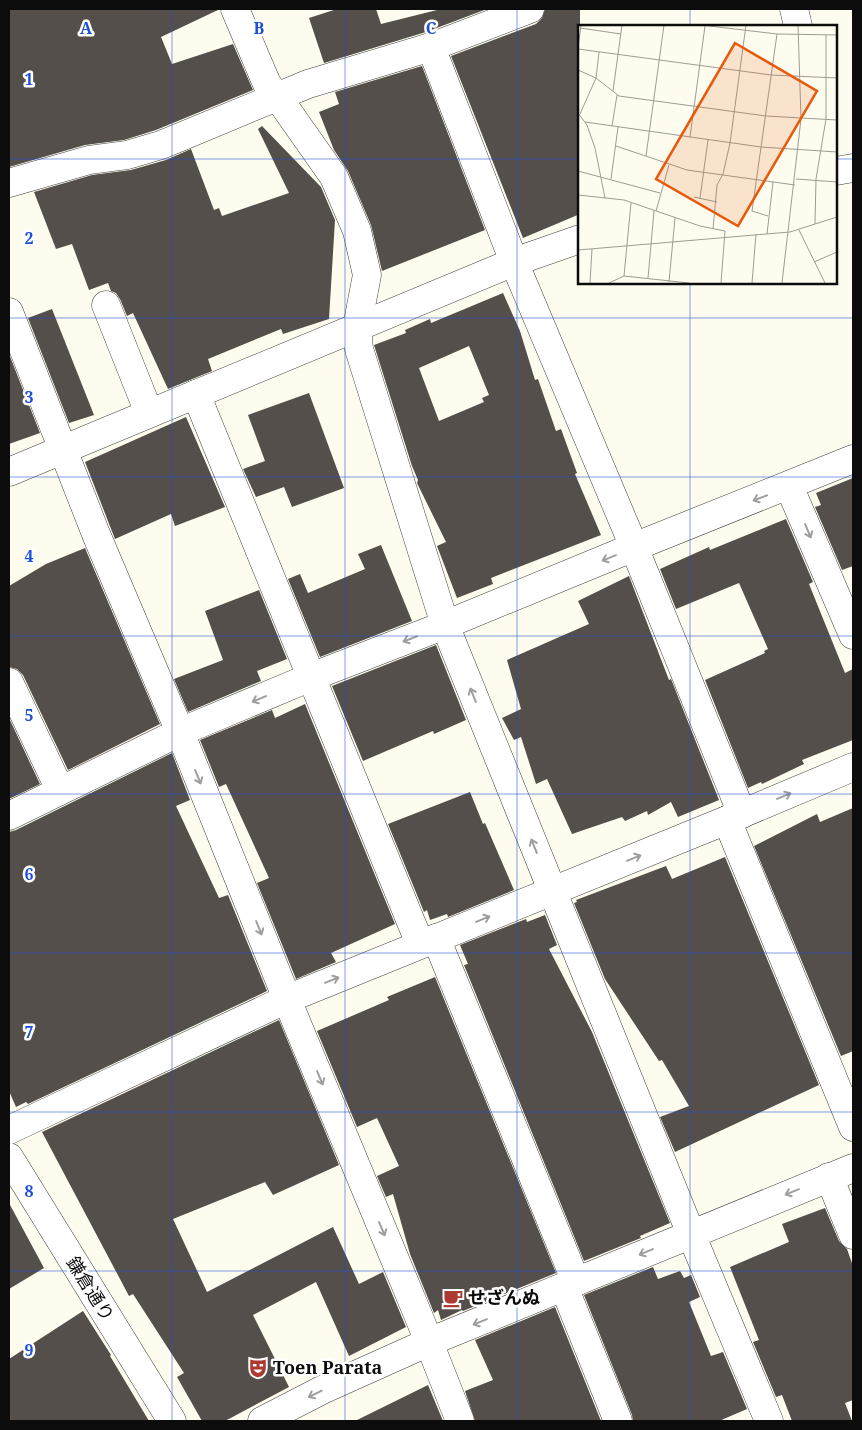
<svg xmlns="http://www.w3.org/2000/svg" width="862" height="1430" viewBox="0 0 862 1430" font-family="'Noto Serif','Noto Sans JP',serif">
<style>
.building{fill:#544f4a;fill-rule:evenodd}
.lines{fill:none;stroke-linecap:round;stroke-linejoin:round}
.minor-casing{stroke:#3f3f3f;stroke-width:29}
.minor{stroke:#fff;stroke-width:28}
.oneway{stroke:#9e9e9e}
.grid{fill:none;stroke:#1d4ed8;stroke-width:1;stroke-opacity:0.55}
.labels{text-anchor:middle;stroke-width:5;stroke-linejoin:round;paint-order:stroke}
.street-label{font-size:18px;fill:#0c0c0c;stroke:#fff}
.poi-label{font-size:18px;font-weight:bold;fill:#0c0c0c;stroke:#fff;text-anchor:start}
.inset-road{fill:none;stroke:#9d9c94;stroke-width:1}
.view{fill:#e8590c;fill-opacity:0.15;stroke:#e8590c;stroke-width:2.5}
.inset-edge{fill:none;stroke:#0c0c0c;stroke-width:2.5}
.grid-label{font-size:16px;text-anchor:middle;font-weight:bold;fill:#1d4ed8;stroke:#fff;stroke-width:5;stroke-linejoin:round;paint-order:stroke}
</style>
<rect width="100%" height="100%" fill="#fdfcee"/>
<g class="building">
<polygon points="9,9 220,9 161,37 172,64 233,44 253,90 156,130 124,140 85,145 9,167"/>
<polygon points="337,9 376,9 381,24 441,9 487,9 426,32 324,63 309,18"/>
<polygon points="545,9 580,9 580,214 523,238 451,56 536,24 542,18"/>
<polygon points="422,66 485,230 382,271 371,225 348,171 334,150 319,112 339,104 335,92"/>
<polygon points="262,126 321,187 335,220 329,319 283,334 281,329 208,359 212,371 168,389 133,313 127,316 120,299 116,293 111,291 108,283 89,290 72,244 56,249 34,192 92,175 131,170 166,160 191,149 214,210 219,208 222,216 289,193 258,129"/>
<path d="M 503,293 L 520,331 L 535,380 L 538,379 L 556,431 L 561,429 L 577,473 L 575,474 L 601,535 L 491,578 L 493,584 L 457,598 L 437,546 L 446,542 L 417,483 L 418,480 L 412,466 L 374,345 L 406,333 L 405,330 L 430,319 L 431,323 ZM 469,346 L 489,395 L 482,398 L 484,402 L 439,421 L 419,368 Z"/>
<polygon points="52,309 94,415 69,423 28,318"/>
<polygon points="9,354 40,433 9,444"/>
<polygon points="309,393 344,488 292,507 284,487 256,497 243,469 265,461 248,415"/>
<polygon points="186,417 225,507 175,526 171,514 115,539 85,462"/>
<polygon points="853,478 853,566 842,570 815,507 821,505 816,493"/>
<polygon points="786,519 813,582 809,584 845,673 853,669 853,740 802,760 804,764 762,784 761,782 748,788 705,680 765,653 764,651 768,649 739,583 676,609 660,569 709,547 710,550"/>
<polygon points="381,545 412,621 320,657 288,579 300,574 308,593 365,569 358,554"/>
<polygon points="85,548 160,724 68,770 23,675 17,669 9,667 9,586 46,564"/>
<polygon points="629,576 669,680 671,679 719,800 678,817 671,802 648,815 647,811 625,821 622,817 572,834 547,779 536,784 521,737 514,740 502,718 521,709 507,660 589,624 578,601"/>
<polygon points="259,590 287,659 257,671 261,681 188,712 174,679 223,660 205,611"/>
<polygon points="436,645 466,720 434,734 433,731 363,761 332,686"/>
<polygon points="305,704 395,924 331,953 336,962 296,979 257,883 269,878 226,784 219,787 200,740 272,710 275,718"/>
<polygon points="9,718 40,784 9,799"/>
<polygon points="172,753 190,800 176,806 219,898 228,895 267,991 28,1104 26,1102 16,1107 9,1091 9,832 16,830"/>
<polygon points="470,792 483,824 485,823 514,890 448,917 447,914 430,920 427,910 424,912 388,824"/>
<polygon points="853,808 853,1051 841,1056 754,846 817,814 820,822"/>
<polygon points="725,857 819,1085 675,1152 660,1117 689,1106 662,1060 659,1061 605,979 574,903 577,902 576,900 666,866 672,879"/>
<polygon points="545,915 557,945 549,949 592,1032 670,1223 640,1236 641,1238 584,1261 464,965 468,964 460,945 526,919 527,922"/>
<polygon points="435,977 556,1273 463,1311 462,1310 441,1320 438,1310 434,1313 410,1254 393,1194 386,1197 377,1176 399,1166 377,1118 357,1127 317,1031 389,1000 387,997"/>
<polygon points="279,1020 339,1165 273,1195 265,1182 173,1219 207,1292 333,1227 359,1284 383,1272 406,1327 349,1356 316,1282 253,1315 289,1387 225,1421 202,1421 177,1377 184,1373 133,1294 129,1296 42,1132"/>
<polygon points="9,1203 44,1268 9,1289"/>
<polygon points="825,1208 839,1241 847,1249 853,1266 853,1400 845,1403 852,1421 792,1421 782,1395 776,1397 753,1342 759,1340 730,1267 789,1242 782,1224"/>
<polygon points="653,1267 658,1279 680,1271 684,1278 691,1275 700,1297 689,1302 711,1356 723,1352 747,1409 719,1421 633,1421 632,1415 584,1295"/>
<polygon points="555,1307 601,1421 475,1421 465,1391 493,1380 475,1340"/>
<polygon points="83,1311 111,1355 110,1356 149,1421 9,1421 9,1359"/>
<polygon points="428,1385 443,1421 355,1421"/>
</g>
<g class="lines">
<defs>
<g id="minor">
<polyline points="235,9 267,84 277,96 334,177 357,231 367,275 357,327 359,349 445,625 691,1234 769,1421"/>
<polyline points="794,9 798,26"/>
<polyline points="431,47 514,262 634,547 742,814"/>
<polyline points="836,171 853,168"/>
<polyline points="9,183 89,160 127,155 161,145 308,84 431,47 530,9"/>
<polyline points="106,305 149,413"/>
<polyline points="9,312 96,534 180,732 295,1019 421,1322 460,1421"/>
<polyline points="196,394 420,944"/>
<polyline points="9,472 514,262 580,239"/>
<polyline points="789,486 853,635"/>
<polyline points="9,682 60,790"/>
<polyline points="9,816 180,732 311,677 445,625 634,547 853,459"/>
<polyline points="727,820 853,1127"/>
<polyline points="436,938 576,1282"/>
<polyline points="9,1130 287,999 727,820 853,767"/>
<polyline points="9,1157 172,1421"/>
<polyline points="829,1177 853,1235"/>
<polyline points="564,1287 618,1421"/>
<polyline points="262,1421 322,1390 429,1342 853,1168"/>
</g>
</defs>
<use href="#minor" class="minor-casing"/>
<use href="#minor" class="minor"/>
</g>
<defs><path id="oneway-shaft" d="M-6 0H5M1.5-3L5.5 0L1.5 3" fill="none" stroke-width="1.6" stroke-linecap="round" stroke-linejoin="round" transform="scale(1.25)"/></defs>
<g class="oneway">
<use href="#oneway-shaft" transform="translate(760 498) rotate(159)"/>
<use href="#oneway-shaft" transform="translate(808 531) rotate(67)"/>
<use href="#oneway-shaft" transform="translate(609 558) rotate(158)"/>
<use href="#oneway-shaft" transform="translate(410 639) rotate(159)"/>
<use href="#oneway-shaft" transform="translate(473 695) rotate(-112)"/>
<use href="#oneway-shaft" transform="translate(259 699) rotate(157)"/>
<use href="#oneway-shaft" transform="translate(198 777) rotate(68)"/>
<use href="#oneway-shaft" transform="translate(784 796) rotate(-23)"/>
<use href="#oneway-shaft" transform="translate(534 846) rotate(-112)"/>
<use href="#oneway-shaft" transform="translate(634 858) rotate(-22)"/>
<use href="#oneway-shaft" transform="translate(483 919) rotate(-22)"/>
<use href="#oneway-shaft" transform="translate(259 928) rotate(68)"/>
<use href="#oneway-shaft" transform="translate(332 980) rotate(-22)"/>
<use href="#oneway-shaft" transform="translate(320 1078) rotate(67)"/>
<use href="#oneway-shaft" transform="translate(792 1192) rotate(158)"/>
<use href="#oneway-shaft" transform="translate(382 1229) rotate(67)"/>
<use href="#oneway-shaft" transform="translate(646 1252) rotate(157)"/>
<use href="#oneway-shaft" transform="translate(480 1322) rotate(158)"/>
<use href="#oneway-shaft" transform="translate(315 1394) rotate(153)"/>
</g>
<path class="grid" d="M 172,9 L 172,1421M 345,9 L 345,1421M 517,9 L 517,1421M 690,9 L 690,26M 9,159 L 580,159M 836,159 L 853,159M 690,282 L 690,1421M 9,318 L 853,318M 9,477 L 853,477M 9,636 L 853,636M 9,794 L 853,794M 9,953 L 853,953M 9,1112 L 853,1112M 9,1271 L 853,1271"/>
<defs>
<symbol id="cafe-bare" viewBox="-9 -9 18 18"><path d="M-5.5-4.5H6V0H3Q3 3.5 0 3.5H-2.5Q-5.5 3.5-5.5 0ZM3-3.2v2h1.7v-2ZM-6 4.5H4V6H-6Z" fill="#ad3933" stroke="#fff" stroke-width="2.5" paint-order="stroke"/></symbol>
<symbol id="theatre-bare" viewBox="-9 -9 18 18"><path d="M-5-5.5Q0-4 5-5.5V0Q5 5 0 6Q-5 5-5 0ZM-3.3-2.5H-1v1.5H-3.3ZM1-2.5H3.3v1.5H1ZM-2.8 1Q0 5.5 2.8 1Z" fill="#ad3933" stroke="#fff" stroke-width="2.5" paint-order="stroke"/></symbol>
</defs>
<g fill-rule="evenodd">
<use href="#cafe-bare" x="439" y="1284" width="28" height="28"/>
<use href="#theatre-bare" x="244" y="1354" width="28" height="28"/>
</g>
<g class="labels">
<g class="street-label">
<text transform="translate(90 1289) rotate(58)" y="6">鎌倉通り</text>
</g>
<g class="poi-label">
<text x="468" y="1304">せざんぬ</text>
<text x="273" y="1374">Toen Parata</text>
</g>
</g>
<g transform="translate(578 25)">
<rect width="259" height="259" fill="#fdfcee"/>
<path class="inset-road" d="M 123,0 L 199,9 L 259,10M 2,3 L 43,9M 0,22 L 3,1M 0,24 L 193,50 L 259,53M 0,45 L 18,53 L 41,71 L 188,91 L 259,95M 35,66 L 44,0M 0,88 L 9,100 L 17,123 L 27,173M 2,89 L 18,53 L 21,27M 7,97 L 183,122 L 259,127M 34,101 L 39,70M 112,112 L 127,1M 38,121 L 109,145 L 217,160M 68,131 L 86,0M 0,146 L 82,168M 33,154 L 40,102M 218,154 L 259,157M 0,170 L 46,175 L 122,201 L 147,206 L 143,258M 116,172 L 139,177M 122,173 L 130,115M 78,186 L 91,140M 190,191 L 174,186 L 199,9M 237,199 L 238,154 L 248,94 L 248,10M 135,204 L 139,160 L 145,149 L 152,118 L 168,0M 221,205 L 247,258M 189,209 L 195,157M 0,225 L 212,207 L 259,192M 236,237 L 259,227M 46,251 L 53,178M 70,253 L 76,186M 91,257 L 97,193M 12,258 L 14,224M 31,258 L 46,251 L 111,258M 174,258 L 178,209M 204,258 L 223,94 L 220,0"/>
<path class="view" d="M 157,18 L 239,66 L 160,201 L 78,154 Z"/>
<rect width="259" height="259" class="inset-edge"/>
</g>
<g class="grid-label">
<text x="86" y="34">A</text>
<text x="259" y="34">B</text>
<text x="431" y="34">C</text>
<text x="29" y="85">1</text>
<text x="29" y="244">2</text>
<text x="29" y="403">3</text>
<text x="29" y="562">4</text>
<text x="29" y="721">5</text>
<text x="29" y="880">6</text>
<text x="29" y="1038">7</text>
<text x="29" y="1197">8</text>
<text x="29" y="1356">9</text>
</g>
<rect width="862" height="1430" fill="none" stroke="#0c0c0c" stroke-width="20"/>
</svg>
